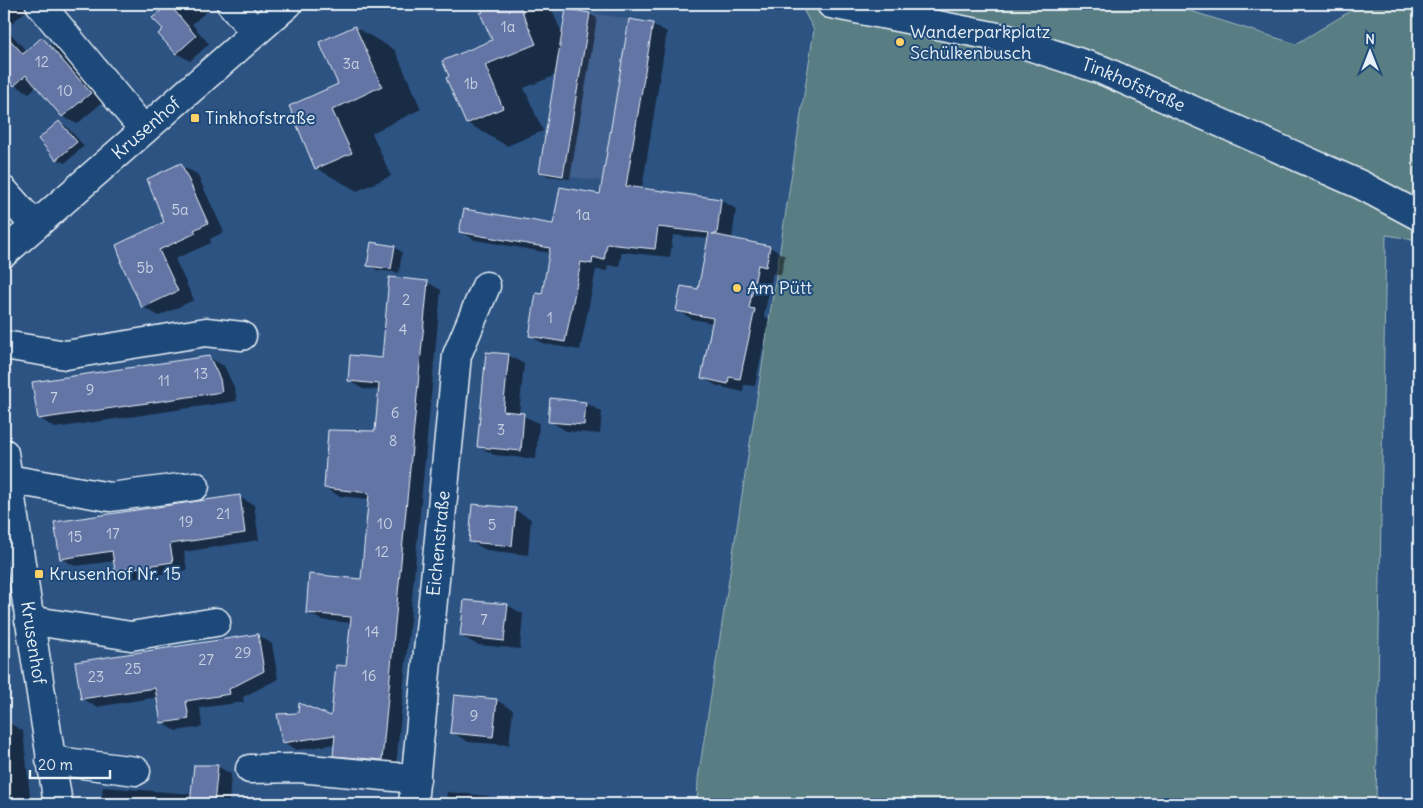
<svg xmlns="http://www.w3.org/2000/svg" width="1423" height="808" viewBox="0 0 1423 808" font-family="Delius,sans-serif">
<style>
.built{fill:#41608f}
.green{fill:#597d82;stroke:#a0b7bd}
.shadow{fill:#0007}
.building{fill:#6475a5;stroke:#e8f1f8}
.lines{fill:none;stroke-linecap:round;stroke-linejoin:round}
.minor-casing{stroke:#e8f1f8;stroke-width:31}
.minor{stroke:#1f4a7a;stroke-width:28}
.poi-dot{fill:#ffd166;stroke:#1f4a7a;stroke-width:2}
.labels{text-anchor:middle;stroke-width:4;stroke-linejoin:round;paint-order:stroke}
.number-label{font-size:15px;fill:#c7d2e3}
.poi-label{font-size:18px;fill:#e8f1f8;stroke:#1f4a7a;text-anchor:start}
.street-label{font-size:18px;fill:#e8f1f8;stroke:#1f4a7a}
</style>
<rect width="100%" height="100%" fill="#2d5383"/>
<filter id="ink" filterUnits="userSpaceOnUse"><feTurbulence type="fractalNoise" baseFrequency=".02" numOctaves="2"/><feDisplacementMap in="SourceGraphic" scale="10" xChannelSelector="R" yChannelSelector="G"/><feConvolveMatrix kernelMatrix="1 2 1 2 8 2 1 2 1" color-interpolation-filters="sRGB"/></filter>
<g filter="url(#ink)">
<polygon class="built" points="590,13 629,19 602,181 563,176"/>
<polygon class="green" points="800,4 1168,4 1296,44 1362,4 1419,4 1419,240 1386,235 1376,804 697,804 698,779 814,30"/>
<g class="shadow">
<polygon points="4,4 24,4 28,9 4,30"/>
<polygon points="160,4 214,5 192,24 209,44 190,61 176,53 165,29 164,9"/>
<polygon points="480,4 547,4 550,5 563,36 590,14 597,18 570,179 548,176 540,172 556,75 524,88 543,131 507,146 467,123 448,78 493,41"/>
<polygon points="652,24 667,32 642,189 721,200 736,209 732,239 770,247 785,256 781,275 773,273 764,316 769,319 755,386 744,385 743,392 717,386 702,377 713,323 692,319 677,310 698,291 709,239 673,235 670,257 622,252 619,267 608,265 607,271 596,270 580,350 545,344 530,336 543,296 550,253 475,240 460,231 554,226 601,195"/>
<polygon points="355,27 395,50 421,109 372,133 391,176 357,191 316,168 291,107 340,84"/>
<polygon points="4,31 13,36 27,52 42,39 56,47 104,101 77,124 63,117 37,86 29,93 15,85 4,74"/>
<polygon points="59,122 67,127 84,146 65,163 57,159"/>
<polygon points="180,165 197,174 224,232 210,239 211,243 175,259 194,300 159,316 143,307"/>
<polygon points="4,228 11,235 4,241"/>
<polygon points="394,247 402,252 399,273 377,270 369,265"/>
<polygon points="427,282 441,290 396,767 348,763 335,755 335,744 297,750 283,742 332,717 347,668 352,623 321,620 307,612 362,580 369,499 339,496 325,488 376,432 380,390 363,389 349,381 383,359"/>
<polygon points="508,355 524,364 519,414 539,423 536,459 494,455 478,446"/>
<polygon points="208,357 224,366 235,389 237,401 55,428 39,418"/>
<polygon points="552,400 586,403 602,412 600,434 566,431 550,421"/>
<polygon points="239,497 254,505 259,540 184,552 187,570 131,579 116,571 115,561 75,566 61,558"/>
<polygon points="515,510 531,519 528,555 486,550 470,541"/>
<polygon points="507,605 523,614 520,649 478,645 461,636"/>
<polygon points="258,635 272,644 278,679 243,697 244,702 200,708 202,727 176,731 162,722 158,697 96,707 82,698"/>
<polygon points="496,700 513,710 509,745 468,742 452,732"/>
<polygon points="4,723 9,723 23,731 31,804 4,804"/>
<polygon points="217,766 231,774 229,803 242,804 101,804 103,787 192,794"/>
<polygon points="447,792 488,796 501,804 446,804"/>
</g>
<g class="building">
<polygon points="169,4 196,36 176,54 158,34 163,29 152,18"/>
<polygon points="479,4 519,4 536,44 485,65 503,108 466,124 446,78 449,76 442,61 492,40 480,13 483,12"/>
<polygon points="566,9 590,13 563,176 539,172"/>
<polygon points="629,19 653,23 626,186 721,199 717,234 712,234 770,246 766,267 758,265 749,308 755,309 740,379 729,377 728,384 701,378 713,318 676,311 681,286 698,289 709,233 658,227 655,249 607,244 604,260 593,257 592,264 581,262 565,342 529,336 536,293 542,294 550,248 459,232 464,209 553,224 560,187 600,194"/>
<polygon points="355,26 382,86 332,110 352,153 315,169 289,106 338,84 319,42"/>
<polygon points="4,33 23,54 42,37 91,93 62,117 26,75 14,86 4,74"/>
<polygon points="59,121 77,142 56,160 38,139"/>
<polygon points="181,163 208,223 194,230 196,233 159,250 178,291 142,308 120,261 122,261 116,245 164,222 147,179"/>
<polygon points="371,242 395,246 391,269 367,266"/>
<polygon points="389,277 428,281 382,760 333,756 335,735 282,743 277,714 298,713 299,703 331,716 336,665 346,666 351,617 306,613 309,574 361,579 369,493 324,488 328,430 375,431 379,384 348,381 350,355 382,358"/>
<polygon points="486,352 509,354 503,411 524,413 521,451 477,447"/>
<polygon points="209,356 220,379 222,392 38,419 32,382"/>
<polygon points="550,398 586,402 584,425 548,422"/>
<polygon points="240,495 245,533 170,544 173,562 115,571 112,551 60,559 54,522"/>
<polygon points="472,504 516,508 512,546 469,542"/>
<polygon points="464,600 508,604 504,641 460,636"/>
<polygon points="258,634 264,671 229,689 230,694 186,701 189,719 161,723 155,688 81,699 75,662"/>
<polygon points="454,695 497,699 493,737 450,733"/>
<polygon points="194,765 218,765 214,804 190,804"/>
</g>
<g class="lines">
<defs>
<g id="minor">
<polyline points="40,4 144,130"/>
<polyline points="231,4 255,32"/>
<path id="s1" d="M 831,4 L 1008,39 L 1102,70 L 1361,185 L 1419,216"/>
<polyline points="4,191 35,226"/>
<path id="s2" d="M 4,253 L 288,4"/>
<polyline points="4,345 66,355 206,332 242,336"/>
<path id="s3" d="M 4,453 L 58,804"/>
<polyline points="8,479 110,497 195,486"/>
<polyline points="29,620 131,636 216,622"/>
<polyline points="50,760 136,771"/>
<polyline points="250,769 299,768 416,779"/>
<path id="s4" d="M 413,804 L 457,355 L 486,286"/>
</g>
</defs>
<use href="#minor" class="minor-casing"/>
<use href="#minor" class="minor"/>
</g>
</g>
<g class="poi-dot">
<circle cx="900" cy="42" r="5"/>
<rect x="190" y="113" width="10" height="10" rx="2.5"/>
<circle cx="737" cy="288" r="5"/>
<rect x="34" y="569" width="10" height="10" rx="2.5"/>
</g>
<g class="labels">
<g class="number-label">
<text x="508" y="32">1a</text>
<text x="42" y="67">12</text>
<text x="351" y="69">3a</text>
<text x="471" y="89">1b</text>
<text x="65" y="96">10</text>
<text x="180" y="215">5a</text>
<text x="583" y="220">1a</text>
<text x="145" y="273">5b</text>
<text x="406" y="305">2</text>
<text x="550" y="323">1</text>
<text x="403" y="335">4</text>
<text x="201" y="379">13</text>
<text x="164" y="386">11</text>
<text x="90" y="395">9</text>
<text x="54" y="403">7</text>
<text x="395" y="418">6</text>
<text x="501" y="435">3</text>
<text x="393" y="446">8</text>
<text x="223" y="519">21</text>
<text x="186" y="527">19</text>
<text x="385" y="529">10</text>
<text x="492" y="530">5</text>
<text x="113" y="539">17</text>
<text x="75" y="542">15</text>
<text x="382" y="557">12</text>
<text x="484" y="625">7</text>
<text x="372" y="637">14</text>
<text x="243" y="658">29</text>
<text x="206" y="665">27</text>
<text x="133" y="674">25</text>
<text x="369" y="681">16</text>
<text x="96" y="682">23</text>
<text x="474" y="721">9</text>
</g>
<g class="poi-label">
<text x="910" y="38">Wanderparkplatz<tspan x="910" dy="21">Schülkenbusch</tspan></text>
<text x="205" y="124">Tinkhofstraße</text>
<text x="747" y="294">Am Pütt</text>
<text x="49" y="580">Krusenhof Nr. 15</text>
</g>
<g class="street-label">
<text dy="6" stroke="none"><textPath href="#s1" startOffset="314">Tinkhofstraße</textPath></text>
<text dy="6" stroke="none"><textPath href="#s2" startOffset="189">Krusenhof</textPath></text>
<text dy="6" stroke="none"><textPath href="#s4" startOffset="262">Eichenstraße</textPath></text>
<text dy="6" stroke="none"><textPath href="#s3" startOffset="192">Krusenhof</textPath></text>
</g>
</g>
<rect width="1423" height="808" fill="none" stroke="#1f4a7a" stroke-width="20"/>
<rect x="10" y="10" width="1403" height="788" fill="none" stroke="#e8f1f8" stroke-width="2" filter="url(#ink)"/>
<g transform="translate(1370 52)" stroke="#1f4a7a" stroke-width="4" paint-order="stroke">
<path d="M0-4L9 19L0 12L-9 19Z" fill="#e8f1f8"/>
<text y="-8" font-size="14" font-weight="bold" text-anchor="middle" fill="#e8f1f8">N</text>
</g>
<path d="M30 770v8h80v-8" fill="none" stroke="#e8f1f8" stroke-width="2.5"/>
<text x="38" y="770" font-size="15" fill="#e8f1f8" stroke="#1f4a7a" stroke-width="4" paint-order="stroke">20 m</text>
</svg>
